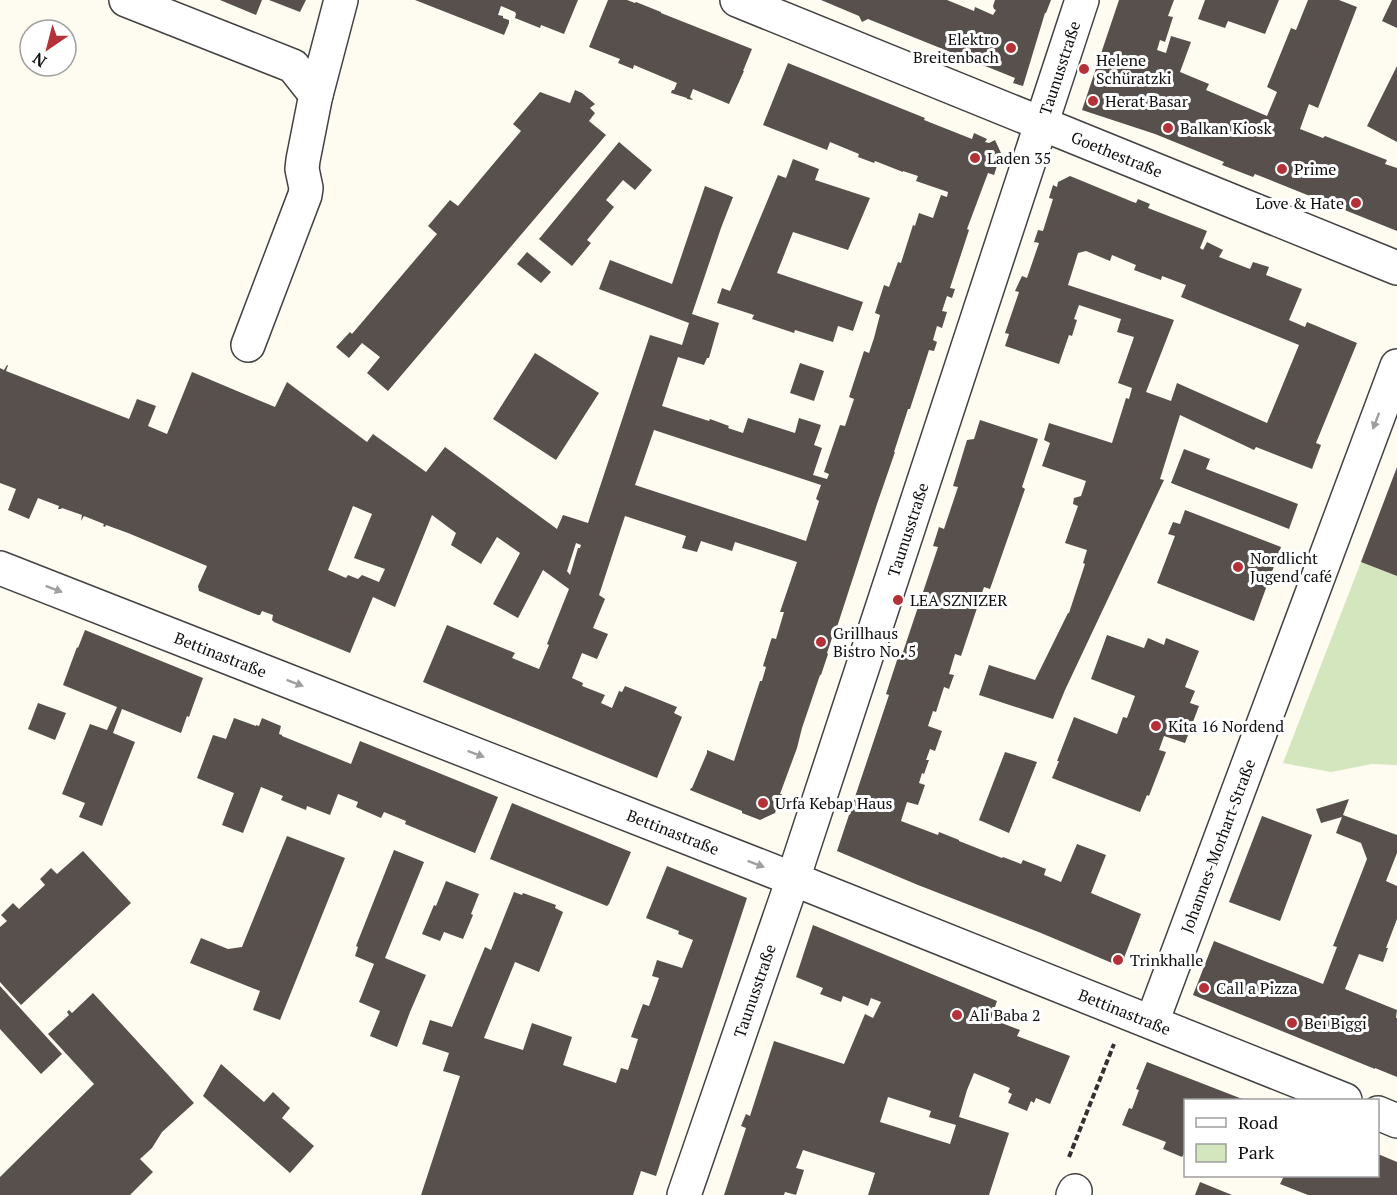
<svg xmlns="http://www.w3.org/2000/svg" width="1397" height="1195" viewBox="0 0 1397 1195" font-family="'PT Serif',serif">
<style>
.green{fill:#d3e6bd}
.building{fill:#57504c;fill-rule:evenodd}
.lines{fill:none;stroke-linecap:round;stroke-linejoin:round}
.minor-casing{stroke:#424242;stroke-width:36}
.path{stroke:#313131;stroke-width:4;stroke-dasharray:6 3;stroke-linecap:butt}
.minor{stroke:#fff;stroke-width:33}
.oneway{fill:#9f9f9f}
.poi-dot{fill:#b53138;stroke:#fff;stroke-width:2}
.labels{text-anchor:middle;stroke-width:6;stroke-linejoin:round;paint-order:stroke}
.poi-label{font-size:16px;fill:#0f0f0f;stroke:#fff;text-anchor:start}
.street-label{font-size:16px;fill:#0f0f0f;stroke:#fff}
</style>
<rect width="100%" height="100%" fill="#fefbf1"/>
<polygon class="green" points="1361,562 1397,576 1397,765 1372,764 1331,772 1283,763"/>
<g class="building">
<polygon points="220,0 262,0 256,15"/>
<polygon points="269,0 306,0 300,12"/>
<polygon points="415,0 578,0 564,34 541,25 540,28 515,18 516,14 515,12 501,6 498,15 503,16 503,18 509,20 509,23 504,35"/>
<polygon points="608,0 627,0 635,3 636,2 661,12 661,13 752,49 743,71 744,71 729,104 693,89 690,97 693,100 687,99 687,98 671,93 672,90 674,90 677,83 634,65 633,69 618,63 620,59 589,47"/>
<polygon points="821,0 947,0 974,11 975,7 993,15 996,10 994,9 993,6 995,0 1051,0 1046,13 1045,13 1023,86 1013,83 1015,78 868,19 862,22 859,16"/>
<polygon points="1119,0 1174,0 1168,16 1173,17 1165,42 1160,40 1157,50 1166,53 1171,36 1191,42 1180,72 1209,84 1206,90 1267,116 1277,92 1267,87 1291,28 1296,30 1308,0 1339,0 1357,7 1318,108 1309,104 1300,129 1323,138 1325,136 1387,160 1385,164 1397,168 1397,231 1255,174 1253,177 1222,165 1224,162 1155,134 1082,110"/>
<polygon points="1205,0 1279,0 1265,34 1228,21 1225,28 1198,19"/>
<polygon points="1392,0 1397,0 1397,28 1382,21"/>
<path d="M 788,63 L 925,118 L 924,120 L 972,139 L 974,133 L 987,139 L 985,142 L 989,143 L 995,140 L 1001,153 L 994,155 L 993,158 L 999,160 L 994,175 L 988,173 L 967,229 L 969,230 L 950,288 L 955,289 L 952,298 L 947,296 L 942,311 L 947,312 L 942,328 L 937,326 L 933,340 L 937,342 L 934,351 L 929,350 L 910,409 L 908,409 L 894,452 L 895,452 L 877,504 L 836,630 L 835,629 L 827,653 L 828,654 L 821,675 L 820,675 L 802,728 L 797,748 L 780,794 L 782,794 L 775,813 L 760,820 L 742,813 L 742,811 L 690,790 L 691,788 L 692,788 L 707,753 L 707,750 L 734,761 L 760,681 L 762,681 L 766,667 L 763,666 L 771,640 L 772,638 L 776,639 L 784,612 L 780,612 L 797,562 L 735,542 L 732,551 L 701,541 L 697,552 L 682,548 L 686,536 L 625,516 L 599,595 L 605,599 L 593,628 L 608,634 L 597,659 L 582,653 L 572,678 L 583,683 L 582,686 L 605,695 L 601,703 L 612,708 L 619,691 L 622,692 L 625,686 L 677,707 L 674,713 L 682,717 L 657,778 L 423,682 L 447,625 L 515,653 L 512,658 L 539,669 L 549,645 L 547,644 L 569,589 L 543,570 L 518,618 L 493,604 L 520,553 L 497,537 L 481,564 L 451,545 L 456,533 L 432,515 L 395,607 L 373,597 L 350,653 L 274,622 L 272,620 L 273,615 L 262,611 L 260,615 L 258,615 L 199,591 L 198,586 L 207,566 L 128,533 L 106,525 L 105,527 L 103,526 L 104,524 L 84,516 L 81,521 L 82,515 L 62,508 L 61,509 L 58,509 L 59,506 L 38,498 L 29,519 L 8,510 L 16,489 L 0,483 L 0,368 L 4,370 L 7,365 L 8,365 L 6,371 L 129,419 L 137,399 L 156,406 L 148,426 L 167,434 L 192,372 L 275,407 L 287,382 L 367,442 L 373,434 L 426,472 L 445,447 L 557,529 L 563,515 L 588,523 L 650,335 L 682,345 L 689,323 L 599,289 L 610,260 L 672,284 L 705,186 L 733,197 L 721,228 L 692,314 L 719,323 L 709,358 L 707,358 L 704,365 L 678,357 L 662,406 L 709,421 L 710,419 L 729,426 L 728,428 L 743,433 L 748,418 L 795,433 L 799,418 L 821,425 L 814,445 L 822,448 L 813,475 L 827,479 L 829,474 L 824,472 L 840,425 L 845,426 L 854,399 L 849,397 L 864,351 L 869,353 L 874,338 L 880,315 L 875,313 L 884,285 L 889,287 L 898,262 L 901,263 L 913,225 L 915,226 L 919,213 L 933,218 L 941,195 L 947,197 L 948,192 L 916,181 L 918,176 L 903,171 L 903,172 L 875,161 L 874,163 L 858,157 L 859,154 L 830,142 L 827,150 L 763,125 ZM 654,430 L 821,485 L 816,499 L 819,501 L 806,541 L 635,485 ZM 353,506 L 372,514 L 354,558 L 385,569 L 379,582 L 362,575 L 358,579 L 348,575 L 346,578 L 328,570 ZM 576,543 L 581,545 L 580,548 L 578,548 L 570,575 L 567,571 Z"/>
<polygon points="1397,66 1397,142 1367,126"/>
<polygon points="575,90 582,93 595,104 590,108 595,113 589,121 606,135 388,391 367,373 380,357 362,343 349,358 336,347 350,332 352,334 437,234 428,226 450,200 458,206 521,131 513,124 540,92 570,103"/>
<polygon points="619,142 652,170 635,190 623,180 606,200 614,207 587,240 591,243 572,266 539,239"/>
<polygon points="793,159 819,169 815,180 870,198 848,250 793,232 777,273 863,302 853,331 838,326 833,342 795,330 794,333 752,319 754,315 717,303 722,288 730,291 778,175 786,178"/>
<path d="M 1070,176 L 1133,202 L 1136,203 L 1138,199 L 1150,204 L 1148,208 L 1207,231 L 1200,248 L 1203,250 L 1207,242 L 1223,250 L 1219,257 L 1250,269 L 1253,262 L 1269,267 L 1266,275 L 1302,289 L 1289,320 L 1305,327 L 1307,322 L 1357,343 L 1316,443 L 1321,445 L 1312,469 L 1256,447 L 1254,450 L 1180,415 L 1160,479 L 1164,480 L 1065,690 L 1053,719 L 979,695 L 989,665 L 1035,680 L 1068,613 L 1069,613 L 1085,564 L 1083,563 L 1087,550 L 1065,543 L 1078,506 L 1073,504 L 1074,498 L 1081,496 L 1086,481 L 1042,466 L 1050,443 L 1044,440 L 1049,423 L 1112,443 L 1126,398 L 1129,399 L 1132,388 L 1118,383 L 1134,337 L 1117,332 L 1121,319 L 1079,305 L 1074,319 L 1077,320 L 1072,336 L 1069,335 L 1059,364 L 1005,346 L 1009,334 L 1005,333 L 1019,292 L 1015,291 L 1022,276 L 1027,278 L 1039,243 L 1034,242 L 1038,230 L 1043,231 L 1053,199 L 1049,198 L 1053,185 L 1057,187 L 1058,182 ZM 1086,251 L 1110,261 L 1112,255 L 1136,265 L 1134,270 L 1161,280 L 1162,276 L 1186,285 L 1181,297 L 1299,345 L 1267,423 L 1177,383 L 1171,401 L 1146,392 L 1174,320 L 1068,285 L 1078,253 Z"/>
<polygon points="527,252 551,272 541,283 517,264"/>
<polygon points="535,353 599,393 556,460 493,419"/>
<polygon points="800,363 824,371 814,401 790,393"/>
<polygon points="980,420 1038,439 1022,487 1025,489 990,589 984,587 961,656 955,654 949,674 954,675 949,689 944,687 936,712 933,711 928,726 942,731 935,751 930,749 926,760 929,760 924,774 922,773 919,783 925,785 918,805 907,802 901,821 938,835 939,832 959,840 959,841 1002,858 1003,857 1021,864 1023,860 1046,869 1044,875 1061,882 1077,844 1106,855 1091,893 1141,914 1124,958 1112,963 1041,933 918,885 837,851 889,695 886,694 899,654 902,655 938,547 933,546 939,527 944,529 958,487 953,486 967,440 974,439"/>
<polygon points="1184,449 1210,459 1206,469 1298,504 1289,529 1171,483"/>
<polygon points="1397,467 1397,576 1361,562"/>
<polygon points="1185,510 1281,547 1254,621 1157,583 1175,536 1168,534 1173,522 1180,524"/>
<polygon points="85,630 203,678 189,717 187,716 181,733 122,709 113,733 135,742 102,826 79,817 85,803 62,794 90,724 107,730 117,707 63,685 77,647 78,648"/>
<polygon points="1107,635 1144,648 1148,638 1164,645 1166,638 1199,651 1185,687 1195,691 1190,703 1199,706 1185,743 1164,736 1159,750 1166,752 1149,796 1147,795 1140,812 1052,778 1059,761 1057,761 1074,717 1117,734 1123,717 1127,718 1135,696 1091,679"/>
<polygon points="38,703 66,713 55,740 28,729"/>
<polygon points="234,718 256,726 256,725 259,726 262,718 281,726 279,734 282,735 282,736 351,764 360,741 498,797 475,853 405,824 406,821 384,812 381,818 356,807 358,802 338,794 330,815 307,806 306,810 281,800 283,796 261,787 243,833 222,825 234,793 197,778 213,735 226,739"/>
<polygon points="1005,752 1037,762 1009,833 979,820"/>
<polygon points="1349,799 1343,815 1397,835 1397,853 1386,881 1397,886 1397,919 1386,948 1388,948 1383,962 1359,954 1345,989 1397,1010 1396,1018 1397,1018 1397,1077 1375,1068 1375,1069 1193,995 1214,941 1323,984 1337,947 1333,946 1367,859 1361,843 1336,833 1342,817 1321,823 1316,809"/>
<polygon points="512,803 631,852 609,904 607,906 490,859"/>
<polygon points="1262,816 1312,835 1280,921 1229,902"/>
<polygon points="287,836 345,858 280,1020 253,1010 260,991 190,963 201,938 228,949 242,947"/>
<polygon points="394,850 424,862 385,958 426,975 410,1012 397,1047 370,1036 380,1011 359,1002 374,964 355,956 358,947 356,946"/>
<polygon points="83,851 131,903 21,1005 0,982 0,927 7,921 1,915 13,903 19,909 45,885 40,879 51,868 57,874"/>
<polygon points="667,866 747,898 656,1176 641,1171 633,1195 421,1195 460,1076 443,1071 449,1053 422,1044 430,1020 452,1027 485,947 491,950 514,892 522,895 523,893 556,905 555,908 563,912 539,972 515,962 484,1038 523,1050 532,1023 572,1037 563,1065 616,1083 621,1068 628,1070 638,1039 631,1037 643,1004 649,1006 659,978 652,976 657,960 682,968 693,940 678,934 679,931 646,918"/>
<polygon points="446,881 479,894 471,914 473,915 463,939 444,932 440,941 422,934 434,905 436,906"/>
<path d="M 813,925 L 997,1001 L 991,1019 L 1020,1030 L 1017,1036 L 1070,1056 L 1050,1104 L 1036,1098 L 1034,1103 L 1031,1101 L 1027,1111 L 1008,1103 L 1012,1094 L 1008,1092 L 1010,1088 L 974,1073 L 967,1090 L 959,1117 L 1009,1133 L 989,1195 L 868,1195 L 875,1173 L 803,1150 L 796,1168 L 804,1170 L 796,1195 L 785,1192 L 784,1195 L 724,1195 L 746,1128 L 741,1126 L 746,1114 L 750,1116 L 774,1041 L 844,1064 L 865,1014 L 873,1018 L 881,1002 L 871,998 L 868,1006 L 843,996 L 841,1002 L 820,994 L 823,988 L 796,977 ZM 888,1097 L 931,1111 L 929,1117 L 956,1125 L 950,1144 L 880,1122 Z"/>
<polygon points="0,986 62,1054 41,1074 0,1029"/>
<polygon points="93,993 194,1103 162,1132 152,1148 140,1159 153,1172 130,1195 0,1195 0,1177 94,1084 48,1034 69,1015 67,1012 69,1010 72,1013"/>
<polygon points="1147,1062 1232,1095 1245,1100 1186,1100 1186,1150 1182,1157 1163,1149 1166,1142 1122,1125 1129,1108 1132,1109 1139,1090 1136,1089"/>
<polygon points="221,1064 264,1102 273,1092 290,1108 282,1118 314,1146 290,1173 203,1096"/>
<polygon points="1378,1154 1397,1162 1397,1195 1308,1195 1280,1184 1283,1178 1277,1176 1378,1176"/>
<polygon points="1200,1182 1232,1195 1195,1195"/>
</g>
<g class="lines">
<defs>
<g id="minor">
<polyline points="126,0 293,66 316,95 341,0"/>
<path id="s1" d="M 737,0 L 1397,268"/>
<polyline points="248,345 305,195 306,188 302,169 303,160 319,79 315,75"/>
<path id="s2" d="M 0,568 L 793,879 L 1345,1100"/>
<path id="s3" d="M 1152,1022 L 1397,366"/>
<polyline points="1378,1113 1397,1121"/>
<path id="s4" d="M 684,1195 L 793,879 L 1082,0"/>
<polyline points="1073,1195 1075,1191"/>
</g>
</defs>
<use href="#minor" class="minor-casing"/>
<polyline class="path" points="1069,1157 1114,1044"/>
<use href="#minor" class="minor"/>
</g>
<defs><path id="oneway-solid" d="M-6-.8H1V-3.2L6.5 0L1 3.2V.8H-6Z" transform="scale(1.5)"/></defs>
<g class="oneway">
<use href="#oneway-solid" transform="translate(1376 421) rotate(111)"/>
<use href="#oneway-solid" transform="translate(54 589) rotate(21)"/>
<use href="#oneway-solid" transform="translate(295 683) rotate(21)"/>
<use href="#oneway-solid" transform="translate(476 754) rotate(21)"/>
<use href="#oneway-solid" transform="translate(756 864) rotate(21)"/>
</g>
<g class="poi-dot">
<circle cx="1011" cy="48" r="6"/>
<circle cx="1084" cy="69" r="6"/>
<circle cx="1093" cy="101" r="6"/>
<circle cx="1168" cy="128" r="6"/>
<circle cx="975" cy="158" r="6"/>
<circle cx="1282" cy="169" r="6"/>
<circle cx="1356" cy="203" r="6"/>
<circle cx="1238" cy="567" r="6"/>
<circle cx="898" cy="600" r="6"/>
<circle cx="821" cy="642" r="6"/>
<circle cx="1156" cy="726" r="6"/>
<circle cx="763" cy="803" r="6"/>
<circle cx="1118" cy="960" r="6"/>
<circle cx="1204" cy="988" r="6"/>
<circle cx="957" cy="1015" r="6"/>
<circle cx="1292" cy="1023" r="6"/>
</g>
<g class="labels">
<g class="poi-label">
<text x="999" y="45" text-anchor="end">Elektro<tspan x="999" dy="18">Breitenbach</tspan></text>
<text x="1096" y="66">Helene<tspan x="1096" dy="18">Schüratzki</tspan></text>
<text x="1105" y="107">Herat Basar</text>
<text x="1180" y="134">Balkan Kiosk</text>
<text x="987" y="164">Laden 35</text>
<text x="1294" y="175">Prime</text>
<text x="1344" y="209" text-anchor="end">Love &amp; Hate</text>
<text x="1250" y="564">Nordlicht<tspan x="1250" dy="18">Jugend café</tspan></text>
<text x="910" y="606">LEA SZNIZER</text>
<text x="833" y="639">Grillhaus<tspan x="833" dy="18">Bistro No. 5</tspan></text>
<text x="1168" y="732">Kita 16 Nordend</text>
<text x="775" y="809">Urfa Kebap Haus</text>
<text x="1130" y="966">Trinkhalle</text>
<text x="1216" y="994">Call a Pizza</text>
<text x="969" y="1021">Ali Baba 2</text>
<text x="1304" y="1029">Bei Biggi</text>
</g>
<g class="street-label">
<text dy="6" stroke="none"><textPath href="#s4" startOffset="1188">Taunusstraße</textPath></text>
<text dy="6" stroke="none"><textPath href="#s1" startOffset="410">Goethestraße</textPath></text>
<text dy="6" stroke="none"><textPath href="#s4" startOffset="702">Taunusstraße</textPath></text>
<text dy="6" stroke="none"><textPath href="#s2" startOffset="237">Bettinastraße</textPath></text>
<text dy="6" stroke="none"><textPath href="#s2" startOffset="723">Bettinastraße</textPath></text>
<text dy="6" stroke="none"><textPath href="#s3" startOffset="188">Johannes-Morhart-Straße</textPath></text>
<text dy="6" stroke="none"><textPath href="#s4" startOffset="216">Taunusstraße</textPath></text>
<text dy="6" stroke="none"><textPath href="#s2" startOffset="1209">Bettinastraße</textPath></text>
</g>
</g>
<rect x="1184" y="1099" width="195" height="78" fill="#ffffff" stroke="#9f9f9f" stroke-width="1.5"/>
<rect x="1196" y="1118" width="30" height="9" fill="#ffffff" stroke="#9f9f9f" stroke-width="1.5"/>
<text x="1238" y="1129" font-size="18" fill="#0f0f0f">Road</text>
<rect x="1196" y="1144" width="30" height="18" fill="#d3e6bd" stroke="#9f9f9f" stroke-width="1.5"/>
<text x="1238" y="1159" font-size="18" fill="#0f0f0f">Park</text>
<g transform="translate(48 48) rotate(215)"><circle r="28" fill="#ffffff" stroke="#9f9f9f" stroke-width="1.5"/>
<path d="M0-4.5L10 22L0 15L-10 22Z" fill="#b53138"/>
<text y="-9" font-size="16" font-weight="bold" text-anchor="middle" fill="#0f0f0f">N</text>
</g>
</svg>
